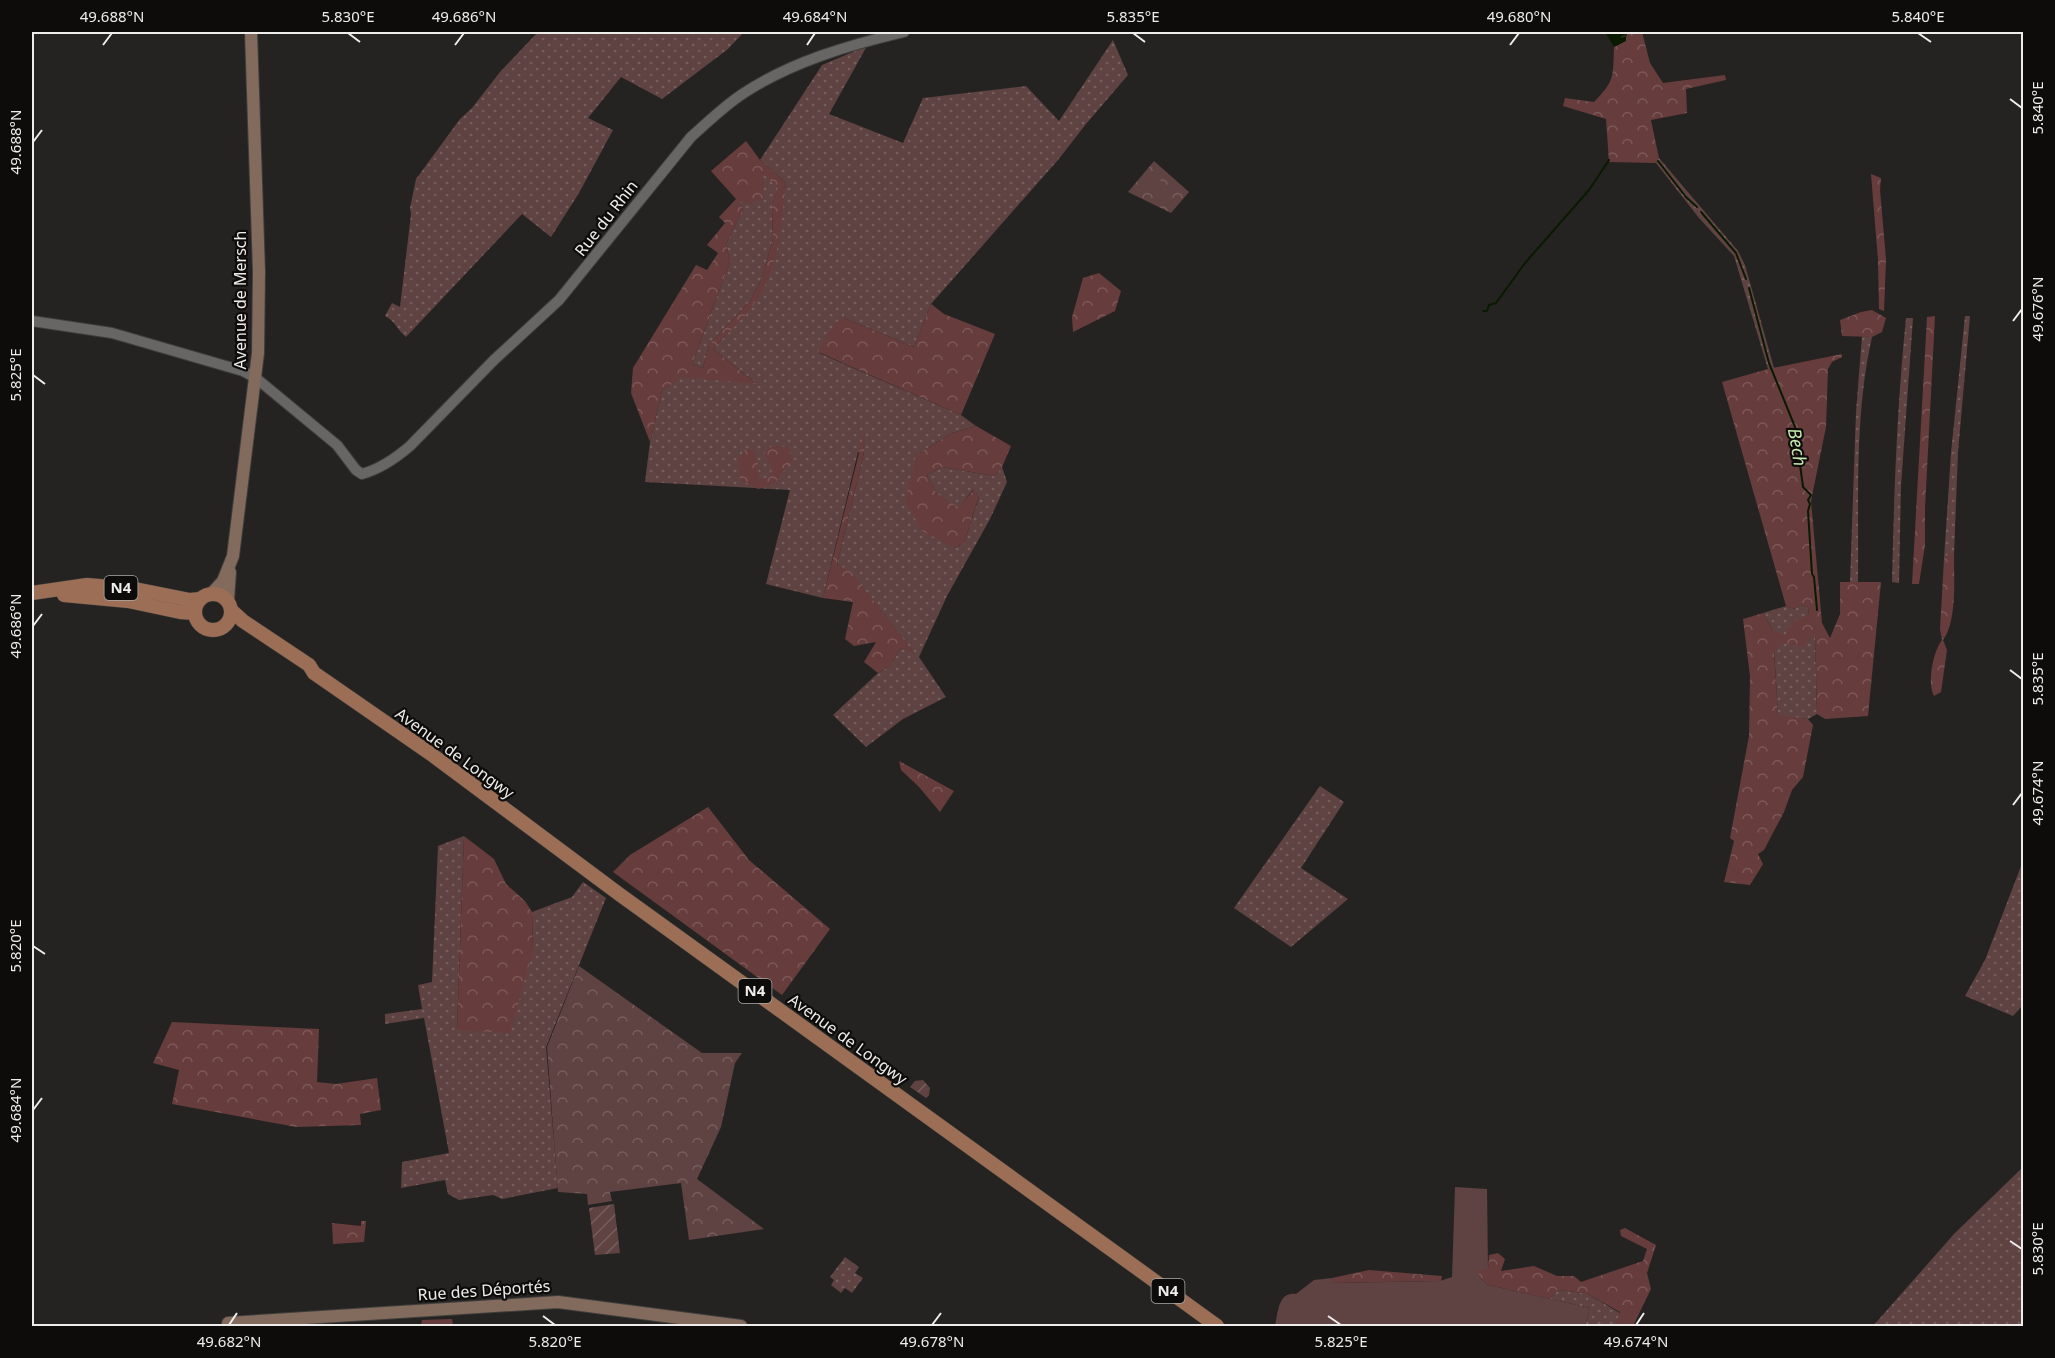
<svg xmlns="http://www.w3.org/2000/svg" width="2055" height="1358" viewBox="0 0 2055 1358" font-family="'Noto Sans',sans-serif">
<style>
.grass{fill:url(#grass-dots)}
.forest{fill:url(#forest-crowns);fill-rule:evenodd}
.park{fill:url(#park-crowns)}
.garden{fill:url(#garden-furrows)}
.pitch{fill:#5f4242}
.water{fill:url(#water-ripples)}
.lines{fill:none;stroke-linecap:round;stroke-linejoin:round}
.stream{stroke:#091a00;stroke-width:2}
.tertiary-casing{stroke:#3f3e3c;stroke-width:12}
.secondary-casing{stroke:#3f3e3c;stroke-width:14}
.primary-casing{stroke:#3f3e3c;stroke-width:15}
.tertiary{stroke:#686664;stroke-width:10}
.secondary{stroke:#826a5d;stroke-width:12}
.primary{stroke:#9c6e56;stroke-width:14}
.ticks{fill:none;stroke:#eeedeb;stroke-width:2}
.labels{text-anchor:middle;stroke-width:4.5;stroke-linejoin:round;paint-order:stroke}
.shield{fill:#0d0c0b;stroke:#aaaaa8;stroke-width:1.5}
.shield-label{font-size:15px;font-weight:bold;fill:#eeedeb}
.street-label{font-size:16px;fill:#eeedeb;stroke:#0d0c0b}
.water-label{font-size:18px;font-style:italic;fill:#c6eaac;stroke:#0d0c0b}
.neatline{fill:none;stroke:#eeedeb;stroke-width:2}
.ticks-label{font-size:15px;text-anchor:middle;fill:#eeedeb}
</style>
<defs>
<pattern id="grass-dots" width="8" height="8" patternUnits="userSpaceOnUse" patternTransform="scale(1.5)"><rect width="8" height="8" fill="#5f4242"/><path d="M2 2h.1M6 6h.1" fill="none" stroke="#765e5d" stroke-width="1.8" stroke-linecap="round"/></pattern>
<pattern id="forest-crowns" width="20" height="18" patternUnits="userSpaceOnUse" patternTransform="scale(1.5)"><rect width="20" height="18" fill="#673c3c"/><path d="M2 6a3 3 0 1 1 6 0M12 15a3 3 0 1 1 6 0" fill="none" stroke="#7d5858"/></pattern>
<pattern id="park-crowns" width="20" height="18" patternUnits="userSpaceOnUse" patternTransform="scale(1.5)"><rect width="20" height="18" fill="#5f4242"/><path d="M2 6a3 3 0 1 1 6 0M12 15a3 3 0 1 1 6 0" fill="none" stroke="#765e5d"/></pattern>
<pattern id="garden-furrows" width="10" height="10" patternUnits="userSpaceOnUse" patternTransform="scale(1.5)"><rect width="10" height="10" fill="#5f4242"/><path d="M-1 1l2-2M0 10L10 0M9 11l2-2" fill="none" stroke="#765e5d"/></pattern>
<pattern id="water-ripples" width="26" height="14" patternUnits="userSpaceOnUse" patternTransform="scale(1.5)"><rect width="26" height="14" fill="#091a00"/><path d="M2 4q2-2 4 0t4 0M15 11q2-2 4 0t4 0" fill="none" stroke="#2d3c25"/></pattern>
</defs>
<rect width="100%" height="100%" fill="#252321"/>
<g class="grass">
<path d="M 538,32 L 744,32 L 728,49 L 662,99 L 621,77 L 588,118 L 613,130 L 579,193 L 551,237 L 522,214 L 406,337 C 396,329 397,323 385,316 L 392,303 L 400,307 L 411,214 L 410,208 L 416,179 L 460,119 L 472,108 L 500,72 Z"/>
<polygon points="1113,40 1128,75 1086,124 1058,160 931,304 914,347 844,318 819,353 961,415 976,426 952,433 916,455 955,548 964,543 979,497 973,490 958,508 937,494 927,475 942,467 995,476 1002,467 1007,482 990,519 947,596 919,657 946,697 903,719 866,747 833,715 878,673 890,666 901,648 913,652 852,574 837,564 864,453 858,452 823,598 766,584 790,490 645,482 650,442 662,391 682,376 756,383 713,349 754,304 767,280 786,183 760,160 822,65 867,46 829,114 903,143 923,98 1026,86 1059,121"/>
<polygon points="1659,158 1738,251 1745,265 1774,368 1768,369 1734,256 1699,218 1656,163"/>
<polygon points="763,173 779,187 772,205 773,239 762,278 750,301 709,345 703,368 692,364 730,262 726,244 743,209 737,200"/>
<polygon points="1965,316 1970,316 1958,452 1954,555 1949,554 1944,559 1951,453"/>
<path d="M 1906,318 L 1913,318 L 1901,486 L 1899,583 L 1892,582 C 1894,494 1897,406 1906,318 Z"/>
<path d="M 1862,336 L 1872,337 C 1854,416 1859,501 1858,582 L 1850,582 L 1856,412 Z"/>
<polygon points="1800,605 1808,607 1810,623 1815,632 1817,714 1808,719 1778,716 1773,631 1763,613 1786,606 1795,609"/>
<polygon points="1320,786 1344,802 1301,868 1348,899 1291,947 1234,908"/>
<polygon points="464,836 457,1029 533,951 532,912 572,897 583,882 606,898 546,1047 558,1188 502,1199 493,1195 459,1200 448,1194 445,1180 401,1188 402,1162 449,1153 424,1018 385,1024 385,1014 422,1009 418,985 432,982 438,846"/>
<polygon points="2023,861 2023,1005 2013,1016 1965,996 1985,960"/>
<polygon points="2023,1167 2023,1326 1873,1326 1954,1234"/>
<polygon points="845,1257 859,1267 855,1273 863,1278 852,1293 845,1288 841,1293 831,1285 834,1280 830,1277"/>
<polygon points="1557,1290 1586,1293 1620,1313 1615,1326 1585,1326 1590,1308 1550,1299"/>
</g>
<g class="forest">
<path d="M 1628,32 L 1642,32 L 1650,63 L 1663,83 L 1725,75 L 1726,80 L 1686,89 L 1687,113 L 1651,120 L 1659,158 L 1656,163 L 1609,162 L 1606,119 L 1563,106 L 1565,98 L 1594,102 C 1615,81 1613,76 1614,47 L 1625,41 Z"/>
<path d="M 746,141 L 760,160 L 786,183 C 781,224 780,269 754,304 C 743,320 726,334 713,349 L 757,384 L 682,377 L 662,391 L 650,442 L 631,393 L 633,368 L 696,265 L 707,270 L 718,253 L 707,245 L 725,223 L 719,217 L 736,199 L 711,171 ZM 763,174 L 778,187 L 772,205 L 773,239 L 762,278 L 750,301 L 709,345 L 703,368 L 692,364 L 730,262 L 726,244 L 743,209 L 738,201 L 749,204 L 763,198 Z"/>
<polygon points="1871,174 1881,178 1880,190 1886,259 1884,311 1879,309 1878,260"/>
<polygon points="1099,273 1121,291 1115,311 1073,332 1072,317 1083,278"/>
<polygon points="931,304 944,314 995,334 961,415 818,352 835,323 844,318 914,347"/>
<polygon points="1872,310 1886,318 1882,332 1872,337 1842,336 1840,320 1861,312"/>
<polygon points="1935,316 1925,508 1925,545 1919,584 1912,584 1927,317"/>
<polygon points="1842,354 1842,357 1832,362 1828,369 1826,427 1811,501 1822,623 1830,638 1840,614 1840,582 1881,582 1868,716 1825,719 1817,714 1815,633 1803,647 1783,643 1774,651 1778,715 1808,719 1813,725 1803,777 1792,790 1784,812 1764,850 1758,854 1763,864 1750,885 1724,882 1734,841 1730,838 1749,736 1750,676 1743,619 1763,613 1773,631 1785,635 1793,622 1809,614 1808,607 1800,605 1795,609 1786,606 1722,382 1768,369"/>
<polygon points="976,426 1011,446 1002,467 995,476 942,467 927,475 937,494 958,507 974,490 979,496 964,543 955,548 922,531 905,501 916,455 952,433"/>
<polygon points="865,429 864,453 837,564 852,573 914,653 901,648 890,666 878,673 864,662 876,642 854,646 845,639 853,602 823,598"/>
<polygon points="772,446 788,447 792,460 774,484 758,489 741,480 738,459 745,450 754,450 758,464 759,479 771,477 772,466 764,453"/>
<path d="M 1949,553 L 1954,555 C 1954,579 1957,622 1943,640 L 1947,650 L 1941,692 L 1934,696 C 1927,682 1933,652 1942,640 L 1940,629 L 1944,559 Z"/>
<polygon points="899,761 954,791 940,812 919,787 901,770"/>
<polygon points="708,807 749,860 830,929 782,995 613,872 630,855"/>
<polygon points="464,836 494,859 506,884 525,901 532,912 533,951 510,1033 457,1030"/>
<polygon points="172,1022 319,1029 317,1082 336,1084 377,1078 381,1110 360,1114 361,1125 296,1127 172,1104 179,1070 153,1063"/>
<polygon points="361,1221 366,1221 364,1242 333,1244 332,1223 361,1226"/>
<polygon points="1625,1228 1656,1245 1647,1273 1651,1289 1633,1326 1615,1326 1620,1312 1586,1293 1557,1290 1550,1299 1488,1285 1479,1277 1479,1269 1488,1269 1489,1255 1498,1253 1505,1259 1501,1271 1534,1266 1557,1276 1574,1276 1581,1282 1643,1261 1647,1249 1621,1236 1620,1230"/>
<polygon points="1369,1270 1442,1276 1441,1281 1330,1283 1332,1278"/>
<polygon points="452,1319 453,1326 421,1326 422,1320"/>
</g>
<g class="park">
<polygon points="1154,161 1189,192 1171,213 1128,192"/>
<polygon points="579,966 702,1053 742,1053 735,1063 721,1127 697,1179 764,1229 689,1240 681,1183 610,1192 612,1201 588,1205 587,1194 558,1192 547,1047"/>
</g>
<g class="garden">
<polygon points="923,1080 930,1088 929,1095 926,1098 910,1087 915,1081"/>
<polygon points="614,1204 620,1253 595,1255 589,1208"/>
</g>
<g class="pitch">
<polygon points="1153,174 1170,189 1160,201 1143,185"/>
<path d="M 1455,1187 L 1487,1189 L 1488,1269 L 1479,1269 L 1479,1277 L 1488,1285 L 1590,1308 L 1585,1326 L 1275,1326 C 1278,1313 1278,1291 1296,1294 L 1314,1280 L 1332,1278 L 1331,1283 L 1440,1281 L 1452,1277 Z"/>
</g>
<polygon class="water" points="1605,32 1625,32 1626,41 1614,47"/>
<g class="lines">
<g class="stream">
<polyline points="1658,161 1686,197 1697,207"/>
<polyline points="1701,212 1736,253 1746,279"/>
<polyline points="1749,288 1769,363 1795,427 1803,487 1811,495 1808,500 1810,504 1808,511 1812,574 1814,577 1817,610"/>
<polyline points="1483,311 1487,311 1489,305 1496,303 1525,263 1589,190 1609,160"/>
</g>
<defs>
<path id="tertiary" d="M 32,321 L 112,333 L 243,371 L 256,378 L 337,445 L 356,470 L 362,474 C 380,469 396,458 410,446 L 494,360 L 559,300 L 691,137 C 708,122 725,105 744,93 C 791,62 849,45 904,32"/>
<g id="secondary">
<polyline points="212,593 223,581 233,556 258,353 259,272 251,32"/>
<polyline points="228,600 230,572"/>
<polyline points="228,1326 228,1323 558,1302 741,1326"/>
</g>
<g id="primary">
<polyline points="32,593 87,585 135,589 190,600 200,599"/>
<circle cx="213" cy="612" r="18"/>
<polyline points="64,595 128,601 180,612 195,613"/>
<polyline points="232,611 243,621 309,665 314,673 431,754 619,894 1217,1326"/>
</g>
</defs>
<use href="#tertiary" class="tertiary-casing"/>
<use href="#secondary" class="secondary-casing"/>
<use href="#primary" class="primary-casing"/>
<use href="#tertiary" class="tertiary"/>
<use href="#secondary" class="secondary"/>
<use href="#primary" class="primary"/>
</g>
<path class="ticks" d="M 348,33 L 360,42M 1133,33 L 1145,42M 1918,33 L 1931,42M 103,45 L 112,33M 455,45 L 464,33M 807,45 L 815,33M 1510,45 L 1519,33M 2010,99 L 2022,108M 33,142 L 42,130M 2013,321 L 2022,309M 33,375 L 45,384M 33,626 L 42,614M 2010,670 L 2022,679M 2013,805 L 2022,793M 33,946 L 45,954M 33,1110 L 42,1098M 2010,1241 L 2022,1249M 543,1316 L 555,1325M 1328,1316 L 1341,1325M 229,1325 L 237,1313M 932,1325 L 941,1313M 1636,1325 L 1644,1313"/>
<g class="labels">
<g class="shield">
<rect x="104.5" y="576" width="33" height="24" rx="4.5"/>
<rect x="738.5" y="979" width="33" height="24" rx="4.5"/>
<rect x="1151.5" y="1279" width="33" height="24" rx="4.5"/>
</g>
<g class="shield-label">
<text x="121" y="593">N4</text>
<text x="755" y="996">N4</text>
<text x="1168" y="1296">N4</text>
</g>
<g class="street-label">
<text transform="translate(606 218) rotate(-52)" y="6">Rue du Rhin</text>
<text transform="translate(240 300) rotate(-90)" y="6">Avenue de Mersch</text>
<text transform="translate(455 753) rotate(36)" y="6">Avenue de Longwy</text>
<text transform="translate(848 1039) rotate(36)" y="6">Avenue de Longwy</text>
<text transform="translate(484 1290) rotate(-4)" y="6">Rue des Déportés</text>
</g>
<g class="water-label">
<text transform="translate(1797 447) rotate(80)" y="6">Bech</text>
</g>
</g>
<rect width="2055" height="1358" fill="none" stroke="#0d0c0b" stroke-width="66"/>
<rect x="33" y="33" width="1989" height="1292" class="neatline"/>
<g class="ticks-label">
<text x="112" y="22">49.688°N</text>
<text x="348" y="22">5.830°E</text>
<text x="464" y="22">49.686°N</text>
<text x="815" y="22">49.684°N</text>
<text x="1133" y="22">5.835°E</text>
<text x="1519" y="22">49.680°N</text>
<text x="1918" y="22">5.840°E</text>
<text transform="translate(2038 108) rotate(-90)" y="5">5.840°E</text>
<text transform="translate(16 142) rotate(-90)" y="5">49.688°N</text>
<text transform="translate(2038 309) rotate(-90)" y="5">49.676°N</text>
<text transform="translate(16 375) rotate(-90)" y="5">5.825°E</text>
<text transform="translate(16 626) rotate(-90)" y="5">49.686°N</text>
<text transform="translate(2038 679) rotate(-90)" y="5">5.835°E</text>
<text transform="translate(2038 793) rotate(-90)" y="5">49.674°N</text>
<text transform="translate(16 946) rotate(-90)" y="5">5.820°E</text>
<text transform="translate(16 1110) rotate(-90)" y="5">49.684°N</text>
<text transform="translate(2038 1249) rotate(-90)" y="5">5.830°E</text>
<text x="229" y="1347">49.682°N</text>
<text x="555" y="1347">5.820°E</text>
<text x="932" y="1347">49.678°N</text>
<text x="1341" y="1347">5.825°E</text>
<text x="1636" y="1347">49.674°N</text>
</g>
</svg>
